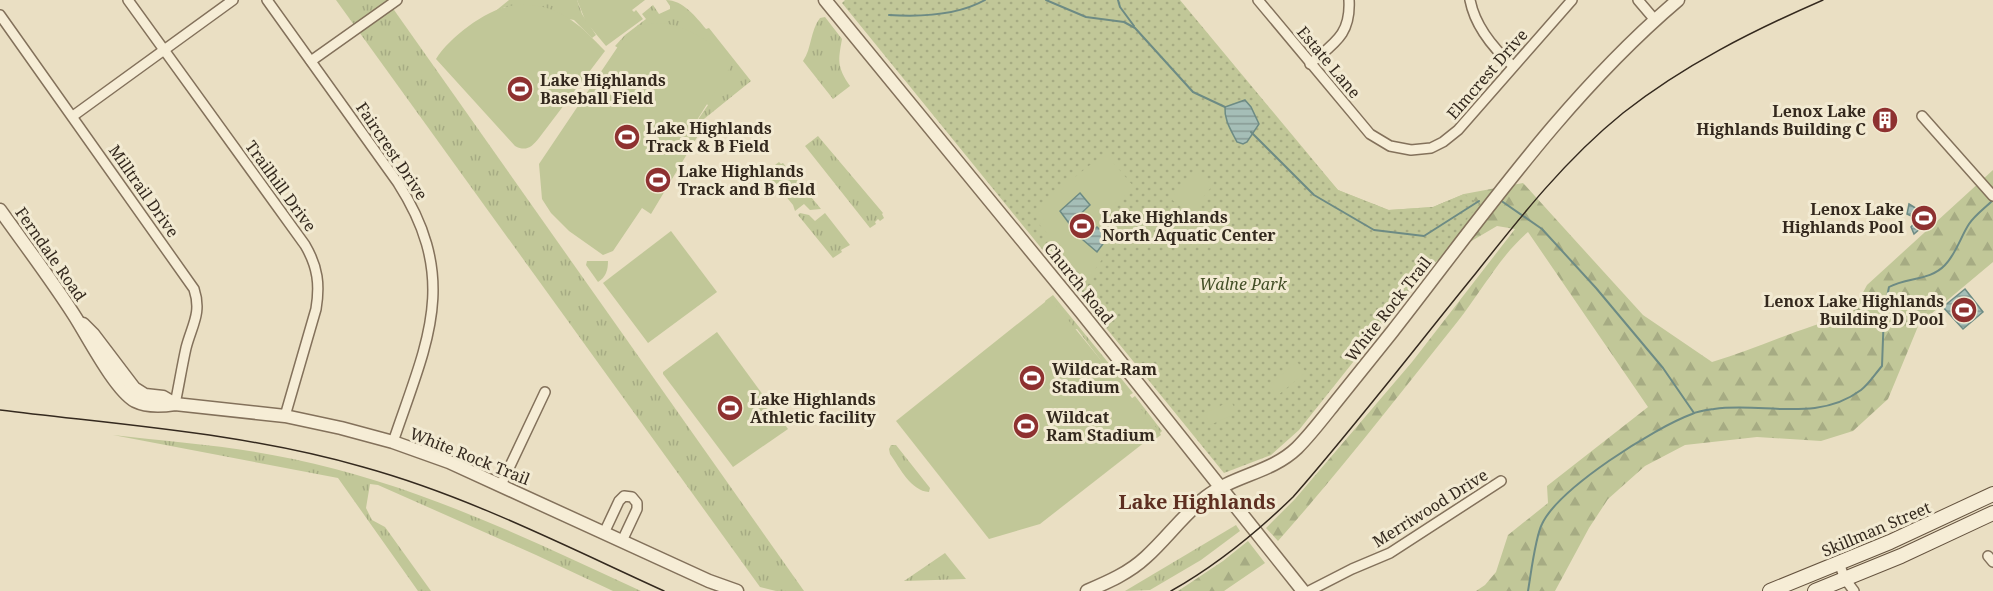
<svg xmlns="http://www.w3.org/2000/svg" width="1993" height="591" viewBox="0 0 1993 591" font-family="'Noto Serif',serif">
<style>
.grass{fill:url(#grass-tufts)}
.forest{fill:url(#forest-firs)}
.park{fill:url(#park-dots)}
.pitch{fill:#c1c798}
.water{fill:url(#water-rules);stroke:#6d8b84;stroke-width:1.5}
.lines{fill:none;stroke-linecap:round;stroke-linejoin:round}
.stream{stroke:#6d8b84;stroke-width:2}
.minor-casing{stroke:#83715b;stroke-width:12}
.tertiary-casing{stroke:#83715b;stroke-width:15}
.secondary-casing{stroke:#65533f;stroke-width:16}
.minor{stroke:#f6edd6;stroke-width:9}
.tertiary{stroke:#f6edd6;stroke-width:12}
.secondary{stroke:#f6edd6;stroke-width:14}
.tram{stroke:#34291e;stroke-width:1.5}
.labels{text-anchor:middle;stroke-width:6;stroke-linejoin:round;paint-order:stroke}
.street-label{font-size:16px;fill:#34291e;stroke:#f2ead2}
.poi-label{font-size:16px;font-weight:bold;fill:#34291e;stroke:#f2ead2;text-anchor:start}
.park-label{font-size:16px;font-style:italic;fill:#444f27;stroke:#f2ead2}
.quarter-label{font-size:20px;font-weight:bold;fill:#5e2f21;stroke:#f2ead2}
</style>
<defs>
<pattern id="grass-tufts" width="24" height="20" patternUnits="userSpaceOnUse" patternTransform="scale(1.5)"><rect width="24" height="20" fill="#c1c798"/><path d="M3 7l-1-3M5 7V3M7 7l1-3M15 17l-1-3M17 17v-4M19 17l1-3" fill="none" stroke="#a6ab83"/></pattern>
<pattern id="forest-firs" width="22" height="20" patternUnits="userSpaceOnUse" patternTransform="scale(1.5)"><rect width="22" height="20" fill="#c1c798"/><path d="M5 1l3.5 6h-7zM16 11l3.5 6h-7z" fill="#a6ab83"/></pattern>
<pattern id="park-dots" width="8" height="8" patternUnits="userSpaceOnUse" patternTransform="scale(1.5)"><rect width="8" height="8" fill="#c1c798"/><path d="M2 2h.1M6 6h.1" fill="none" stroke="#a6ab83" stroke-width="1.8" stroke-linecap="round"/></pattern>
<pattern id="water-rules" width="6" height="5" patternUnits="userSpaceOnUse" patternTransform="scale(1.5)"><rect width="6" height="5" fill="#a5beb7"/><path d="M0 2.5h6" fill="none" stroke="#879a94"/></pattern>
</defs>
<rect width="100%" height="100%" fill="#eadfc3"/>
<g class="grass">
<polygon points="336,0 387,0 804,591 776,591 760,587"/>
<polygon points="509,0 577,0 582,14 596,35 592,38 574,20 505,7 493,13"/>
<path d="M 666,0 C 683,0 696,17 706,29 L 709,28 L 751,81 L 699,123 L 697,121 L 708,105 L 615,46 L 625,35 L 646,19 L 642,14 L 653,5 L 659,14 L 670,9 L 670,6 Z"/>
<path d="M 825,17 L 842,39 C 838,61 837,67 850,86 L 833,99 L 803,61 C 812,48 810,31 820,18 Z"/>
<polygon points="818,136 883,213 882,214 884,218 880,221 878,219 875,222 876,224 870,228 805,146"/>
<polygon points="779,162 781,164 783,163 821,209 810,210 804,204 795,211 793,205 775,183 772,184 764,174 771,168 772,170 776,167 775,165"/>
<polygon points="800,213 809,215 815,221 825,213 850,245 841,250 842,252 833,258 798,215"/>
<polygon points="1053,295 1133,393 1128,396 1077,329 1058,333 1045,301"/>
<polygon points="1135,396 1162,431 1160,433 1161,435 1150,443 1141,432 1131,399"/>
<path d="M 113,435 C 173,442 234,446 293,459 C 415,484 529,539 641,591 L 613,591 L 536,555 L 378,485 L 370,484 L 366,508 L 372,520 L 385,527 L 431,591 L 418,591 L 338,478 Z"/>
<path d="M 891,445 L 896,445 L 930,488 L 929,492 C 911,491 900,468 890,454 L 889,449 Z"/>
<polygon points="1236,525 1240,531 1201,560 1150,590 1125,591"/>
<polygon points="945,553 966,579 904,581"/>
</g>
<g class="forest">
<path d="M 936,0 L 1236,77 L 1338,190 L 1389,210 L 1433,207 L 1464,194 L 1523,183 L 1643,315 L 1712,362 C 1759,348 1803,326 1851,315 L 1867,285 L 1993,170 L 1993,262 L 1919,324 L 1888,399 L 1853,431 L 1821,441 L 1757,437 L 1685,445 L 1645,466 L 1608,499 L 1589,528 L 1555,591 L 1476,591 L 1485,585 L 1496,572 L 1508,535 L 1548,503 L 1547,486 L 1648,407 L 1528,232 C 1500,256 1481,292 1458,321 C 1399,395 1341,470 1278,541 L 1266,528 L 1295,499 L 1412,362 L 1515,229 L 1497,226 L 1429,266 Z"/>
<polygon points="1248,541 1265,563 1224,591 1178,591 1223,561"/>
</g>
<polygon class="park" points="845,0 1180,0 1338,190 1388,210 1433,207 1464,194 1479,204 1299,430 1271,455 1224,473 842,3"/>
<g class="pitch">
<polygon points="577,0 645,0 632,10 634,12 636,10 643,19 606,46 586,22"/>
<path d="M 529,5 C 563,7 583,28 605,51 L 539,138 C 532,147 526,152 515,146 L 436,59 C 450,37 484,11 510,6 C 516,4 523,5 529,5 Z"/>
<path d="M 663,23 C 688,27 718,44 731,66 L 697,120 L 702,129 L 651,214 L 642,208 L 613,251 L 603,255 L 569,231 L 551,213 L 542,199 L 539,164 L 625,36 L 639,25 Z"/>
<polygon points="1105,153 1135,188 1108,209 1124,228 1087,281 1039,224 1044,220 1035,209"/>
<polygon points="1194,170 1213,185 1190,214 1171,199"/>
<polygon points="671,231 717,292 648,343 603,283"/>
<path d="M 587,261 L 608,261 C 608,270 606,277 598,282 L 586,265 Z"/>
<polygon points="1050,298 1159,431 1040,524 989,539 896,421"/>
<polygon points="717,332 788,429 733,467 663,374 663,372"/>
<polygon points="1297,362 1306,372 1277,396 1269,385"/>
<polygon points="1231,401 1237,413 1210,425 1205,413"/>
</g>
<g class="water">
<path d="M 1245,100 L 1251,107 L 1259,124 L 1247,142 L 1243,144 L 1237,142 C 1231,130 1224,120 1225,107 Z"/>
<polygon points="1080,193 1090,205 1075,219 1077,222 1071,226 1060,211"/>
<polygon points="1909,204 1932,218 1914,234 1911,227 1918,219 1907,214"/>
<polygon points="1097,227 1108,237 1097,252 1082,239"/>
<polygon points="1965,289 1983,312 1963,329 1943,307"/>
</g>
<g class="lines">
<g class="stream">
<polyline points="1046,0 1086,17 1124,22 1135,28 1193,92 1225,107"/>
<polyline points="1118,0 1120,7 1134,26"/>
<path d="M 889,15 C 921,17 957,16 985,0"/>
<polyline points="1251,132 1314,195 1374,230 1424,236 1479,201"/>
<polyline points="1500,200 1542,229 1596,288 1663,368 1694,413"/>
<path d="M 1528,591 C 1531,574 1535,538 1542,524 C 1559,488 1654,428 1692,414 C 1698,411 1707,410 1714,409 C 1763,402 1817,423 1861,390 C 1869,384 1875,374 1882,366 L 1884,312 L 1889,287 C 1907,277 1930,281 1945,265 C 1956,254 1961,236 1969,224 C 1975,215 1985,208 1993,200"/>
</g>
<defs>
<g id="minor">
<path d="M 128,0 L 305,245 C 318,267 320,285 316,309 L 285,416"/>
<path d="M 267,0 L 398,183 C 461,281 426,344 393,442"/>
<polyline points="1258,0 1370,134 1390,146 1411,150 1431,148 1443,142 1458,130 1572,0"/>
<path d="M 1470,0 C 1475,26 1493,48 1513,66"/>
<polyline points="1638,0 1655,20"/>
<path d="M 0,15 L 194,289 C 202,313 192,325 186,348 C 182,366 179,385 175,404"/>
<polyline points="311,61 397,0"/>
<path d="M 1310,64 C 1334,43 1351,35 1349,0"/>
<polyline points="73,116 233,0"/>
<polyline points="1922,116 1993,196"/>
<polyline points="501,485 545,392"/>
<polyline points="604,533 619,501 624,496 632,497 637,503 637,509 622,541"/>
<polyline points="1988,556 1993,562"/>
<polyline points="1839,563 1845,579 1854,591"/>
<polyline points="1309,591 1352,569 1390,553 1501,481"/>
</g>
<g id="tertiary">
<polyline points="825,0 1081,312 1303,591"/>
<path d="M 0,210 C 25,245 51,279 74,315 C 87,335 115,390 135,401 C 147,407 163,406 175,404 L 285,416 L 341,428 L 393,442 L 449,462 L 709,581 L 737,591"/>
<polyline points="83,324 93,334 134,388 145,395 163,397 175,404"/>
<path d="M 1087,591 C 1108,582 1129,573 1146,557 C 1167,538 1183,515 1206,497 C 1234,475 1271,473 1297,448 C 1311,434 1323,418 1335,403 C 1354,379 1373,356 1392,332 C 1482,217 1565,96 1678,0"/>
</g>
<g id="secondary">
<polyline points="1770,591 1890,542 1993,494"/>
<polyline points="1815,591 1901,556 1993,513"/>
</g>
</defs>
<use href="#minor" class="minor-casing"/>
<use href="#tertiary" class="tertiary-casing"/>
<use href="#secondary" class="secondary-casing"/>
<use href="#minor" class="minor"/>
<use href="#tertiary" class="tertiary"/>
<use href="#secondary" class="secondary"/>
<g class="tram">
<path d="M 0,410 C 121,425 245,433 363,467 C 468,496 565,546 664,591"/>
<path d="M 1171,591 C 1217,565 1255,534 1293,497 C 1356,425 1415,348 1476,273 C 1521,216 1566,159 1623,113 C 1684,65 1752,31 1823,0"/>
</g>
</g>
<defs>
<symbol id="stadium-disc" viewBox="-11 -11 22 22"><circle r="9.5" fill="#8e3130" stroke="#f2ead2"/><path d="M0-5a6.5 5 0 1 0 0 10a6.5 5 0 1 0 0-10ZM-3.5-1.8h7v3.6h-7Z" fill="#fff"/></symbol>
<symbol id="building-disc" viewBox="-11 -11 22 22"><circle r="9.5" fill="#8e3130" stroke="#f2ead2"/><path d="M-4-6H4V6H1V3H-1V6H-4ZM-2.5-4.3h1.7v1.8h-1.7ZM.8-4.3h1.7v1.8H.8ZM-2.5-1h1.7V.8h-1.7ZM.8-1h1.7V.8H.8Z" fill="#fff"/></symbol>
</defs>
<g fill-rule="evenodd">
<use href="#stadium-disc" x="505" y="74" width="30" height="30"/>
<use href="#building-disc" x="1870" y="105" width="30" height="30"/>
<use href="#stadium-disc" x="612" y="122" width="30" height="30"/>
<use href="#stadium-disc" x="643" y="165" width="30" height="30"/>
<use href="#stadium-disc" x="1909" y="203" width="30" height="30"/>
<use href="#stadium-disc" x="1067" y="211" width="30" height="30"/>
<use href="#stadium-disc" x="1949" y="295" width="30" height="30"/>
<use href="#stadium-disc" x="1017" y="363" width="30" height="30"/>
<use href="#stadium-disc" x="715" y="393" width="30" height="30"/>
<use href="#stadium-disc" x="1011" y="411" width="30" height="30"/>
</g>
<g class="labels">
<g class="street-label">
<text transform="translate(1329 62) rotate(50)" y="6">Estate Lane</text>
<text transform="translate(1487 74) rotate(-49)" y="6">Elmcrest Drive</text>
<text transform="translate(392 151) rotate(56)" y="6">Faircrest Drive</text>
<text transform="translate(281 186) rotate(54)" y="6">Trailhill Drive</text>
<text transform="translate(144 191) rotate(55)" y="6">Milltrail Drive</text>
<text transform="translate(51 254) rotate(55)" y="6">Ferndale Road</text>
<text transform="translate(1079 283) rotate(51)" y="6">Church Road</text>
<text transform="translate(1388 309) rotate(-52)" y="6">White Rock Trail</text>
<text transform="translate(470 456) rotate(22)" y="6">White Rock Trail</text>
<text transform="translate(1430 508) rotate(-32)" y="6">Merriwood Drive</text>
<text transform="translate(1876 529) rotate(-23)" y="6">Skillman Street</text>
</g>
<g class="poi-label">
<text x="540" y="86">Lake Highlands<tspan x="540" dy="18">Baseball Field</tspan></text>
<text x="1866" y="117" text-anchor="end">Lenox Lake<tspan x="1866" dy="18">Highlands Building C</tspan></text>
<text x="646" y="134">Lake Highlands<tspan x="646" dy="18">Track &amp; B Field</tspan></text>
<text x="678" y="177">Lake Highlands<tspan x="678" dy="18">Track and B field</tspan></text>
<text x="1904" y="215" text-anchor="end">Lenox Lake<tspan x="1904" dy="18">Highlands Pool</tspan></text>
<text x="1102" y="223">Lake Highlands<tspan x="1102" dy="18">North Aquatic Center</tspan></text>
<text x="1944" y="307" text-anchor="end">Lenox Lake Highlands<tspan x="1944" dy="18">Building D Pool</tspan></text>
<text x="1052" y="375">Wildcat-Ram<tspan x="1052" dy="18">Stadium</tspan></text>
<text x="750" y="405">Lake Highlands<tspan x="750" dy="18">Athletic facility</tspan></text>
<text x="1046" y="423">Wildcat<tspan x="1046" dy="18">Ram Stadium</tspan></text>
</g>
<g class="park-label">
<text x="1243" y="290">Walne Park</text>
</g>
<g class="quarter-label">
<text x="1197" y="509">Lake Highlands</text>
</g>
</g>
</svg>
